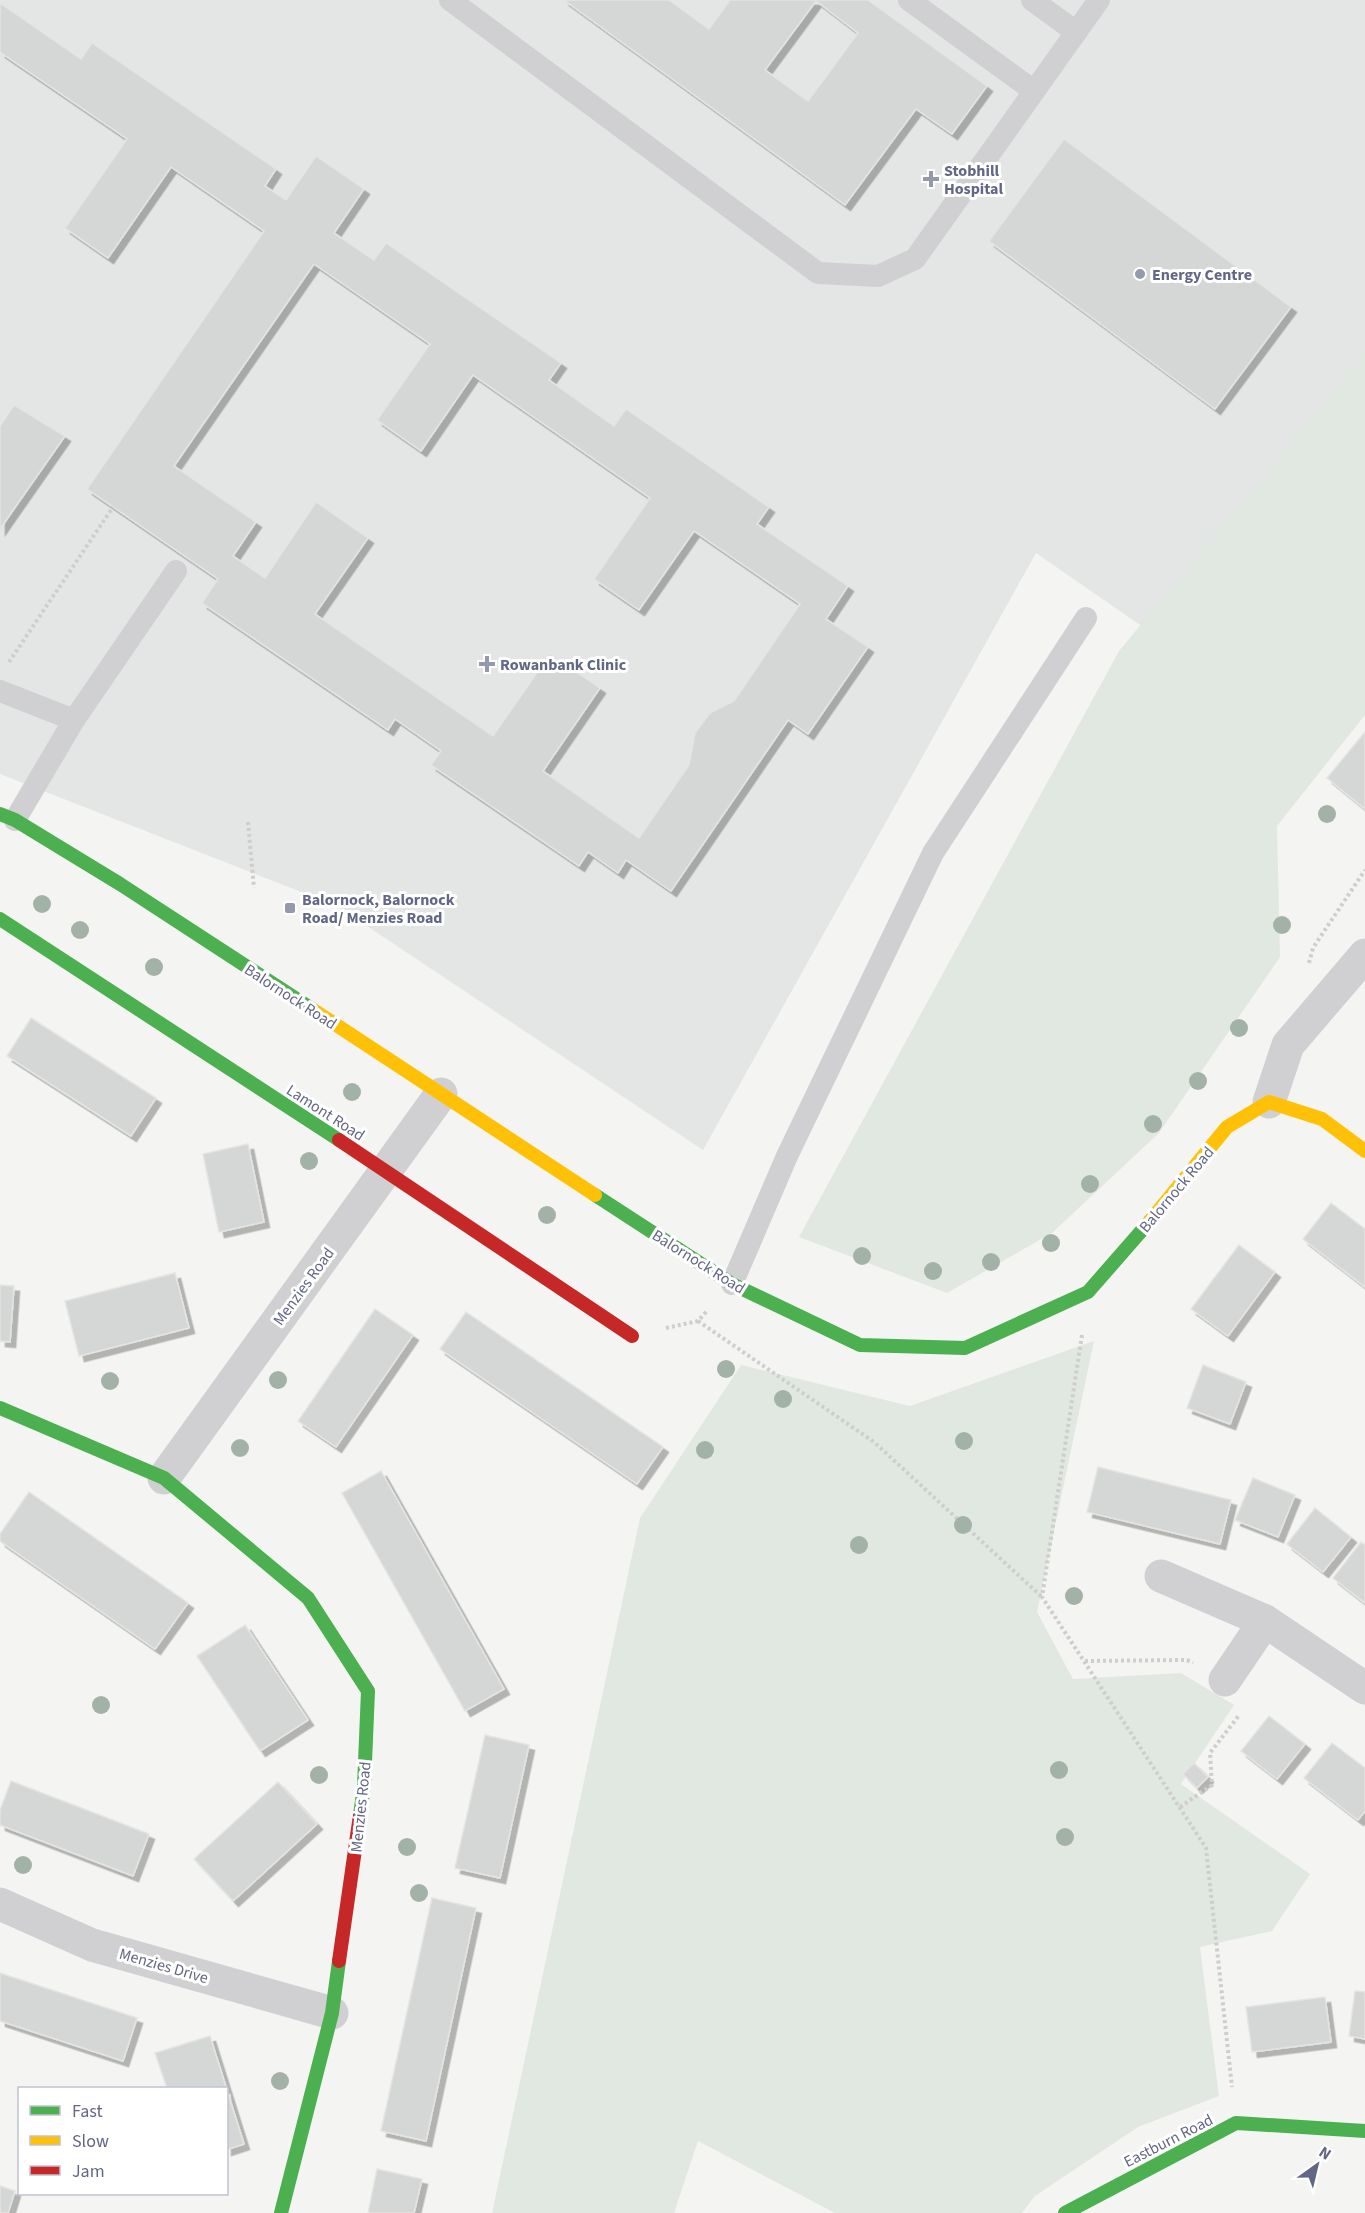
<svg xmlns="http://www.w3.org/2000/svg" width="1365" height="2213" viewBox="0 0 1365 2213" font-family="'Source Sans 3',sans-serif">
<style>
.built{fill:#e4e5e5}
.green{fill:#e1e8e1}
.building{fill:#d5d6d6;stroke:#e4e4e2;stroke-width:1.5;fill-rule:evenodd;filter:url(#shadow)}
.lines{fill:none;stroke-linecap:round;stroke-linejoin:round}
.path{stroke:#cecece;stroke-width:4;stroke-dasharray:3 3;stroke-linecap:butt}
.lane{stroke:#d0d0d2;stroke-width:22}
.street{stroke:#d0d0d2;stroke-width:33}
.fast{stroke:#4caf50;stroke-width:14}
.slow{stroke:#ffc107;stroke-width:14}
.jam{stroke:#c62828;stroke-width:14}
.tree{fill:#a3b2a6}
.poi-dot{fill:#9599ac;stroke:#fff;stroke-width:2}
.labels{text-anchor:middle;stroke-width:6;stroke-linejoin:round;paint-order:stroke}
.poi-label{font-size:16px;font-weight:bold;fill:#626786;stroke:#fff;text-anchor:start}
.street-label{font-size:16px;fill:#626786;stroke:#fff}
</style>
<defs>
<filter id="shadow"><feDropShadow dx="5.5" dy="5.5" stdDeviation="0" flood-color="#0004"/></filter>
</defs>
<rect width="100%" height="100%" fill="#f4f5f2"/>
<polygon class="built" points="0,0 1365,0 1365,358 1169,645 1036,553 703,1150 337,906 0,774"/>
<g class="green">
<polygon points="1365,353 1365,715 1277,826 1280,957 1159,1133 1052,1233 947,1293 799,1237 1119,651"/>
<polygon points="1094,1341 1037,1612 1073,1679 1181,1673 1234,1705 1181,1784 1310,1874 1272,1931 1200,1947 1219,2096 1138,2127 1035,2196 1022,2213 835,2213 698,2141 674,2213 492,2213 640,1518 741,1365 910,1406"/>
</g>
<g class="building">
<path d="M 564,0 L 669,0 L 709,29 L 730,0 L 868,0 L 987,86 L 952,134 L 916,109 L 845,205 ZM 816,1 L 858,33 L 808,101 L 765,70 Z"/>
<path d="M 0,3 L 81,59 L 92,43 L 276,169 L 265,186 L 286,200 L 316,156 L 364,189 L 334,233 L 374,260 L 386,243 L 561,363 L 549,380 L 614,426 L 626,409 L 769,507 L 757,524 L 848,586 L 826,619 L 868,647 L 808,734 L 788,720 L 671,891 L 626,860 L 618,873 L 588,852 L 579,866 L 431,765 L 441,751 L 395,719 L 388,730 L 202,603 L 218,579 L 87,489 L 264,231 L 171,167 L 108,258 L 65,228 L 127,139 L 0,52 ZM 314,264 L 430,344 L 377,420 L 421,451 L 473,375 L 650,498 L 594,579 L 639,610 L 694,531 L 800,604 L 734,701 L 710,713 L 695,733 L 689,765 L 639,838 L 543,771 L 600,688 L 550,654 L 493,736 L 315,614 L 368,538 L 316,502 L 265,578 L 233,556 L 256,522 L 174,466 Z"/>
<polygon points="1064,139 1291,307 1215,409 989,241"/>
<polygon points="14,405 65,436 0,529 0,426"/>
<polygon points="1365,732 1365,809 1327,778"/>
<polygon points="31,1018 156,1098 131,1136 7,1056"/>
<polygon points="248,1144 264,1222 219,1232 203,1154"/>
<polygon points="1331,1203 1365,1229 1365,1287 1303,1239"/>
<polygon points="1239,1245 1275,1272 1228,1336 1191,1309"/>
<polygon points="175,1273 189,1328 79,1356 65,1301"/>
<polygon points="0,1285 14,1286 10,1342 0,1341"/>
<polygon points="375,1309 413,1335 336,1447 298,1421"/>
<polygon points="466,1312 663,1447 637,1484 440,1349"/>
<polygon points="1203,1365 1246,1382 1230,1424 1187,1408"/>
<polygon points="1098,1467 1231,1500 1220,1544 1087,1512"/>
<polygon points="381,1471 504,1689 465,1711 342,1493"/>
<polygon points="1253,1478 1295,1495 1278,1537 1235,1520"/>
<polygon points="29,1492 188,1603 155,1649 0,1541 0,1534"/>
<polygon points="1315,1508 1351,1537 1323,1572 1287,1544"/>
<polygon points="1361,1542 1365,1545 1365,1603 1333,1578"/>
<polygon points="245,1625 308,1720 260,1751 197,1656"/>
<polygon points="1269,1716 1305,1744 1277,1779 1241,1751"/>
<polygon points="485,1735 529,1745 500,1878 455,1868"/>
<polygon points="1332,1743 1365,1768 1365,1811 1358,1820 1304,1778"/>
<polygon points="1194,1763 1208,1777 1197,1788 1183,1774"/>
<polygon points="11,1781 149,1834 133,1876 0,1825 0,1810"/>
<polygon points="278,1782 317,1824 233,1901 194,1859"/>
<polygon points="432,1898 476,1908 426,2141 381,2131"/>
<polygon points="0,1973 137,2018 123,2061 0,2021"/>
<polygon points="1355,1991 1365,1992 1365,2039 1349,2036"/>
<polygon points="1325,1997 1331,2042 1252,2052 1246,2007"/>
<polygon points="210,2036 244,2144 226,2150 226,2088 167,2088 155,2053"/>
<polygon points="377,2169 422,2179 414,2213 368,2213"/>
<polygon points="0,2186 15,2191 8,2213 0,2213"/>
</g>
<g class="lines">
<g class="path">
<polyline points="9,662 113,507"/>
<polyline points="248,822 254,888"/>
<polyline points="1309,963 1313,948 1365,870"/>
<polyline points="698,1321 874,1442 1042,1597"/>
<polyline points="666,1328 698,1321 707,1311"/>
<polyline points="1082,1335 1042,1597 1206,1848 1232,2087"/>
<polyline points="1085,1661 1187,1660 1193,1663"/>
<polyline points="1180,1807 1212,1785 1210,1753 1240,1714"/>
</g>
<g class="lane">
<polyline points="450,0 818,273 878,276 915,259 1099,0"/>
<polyline points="909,0 1034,91"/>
<polyline points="1032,0 1076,32"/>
<polyline points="0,691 74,720"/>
<polyline points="15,820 74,720 176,571"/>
<polyline points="732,1284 787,1156 933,853 1086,618"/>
</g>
<g class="street">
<polyline points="1269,1102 1288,1045 1365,955"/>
<polyline points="164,1478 441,1094"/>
<polyline points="1161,1576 1265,1621 1365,1688"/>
<polyline points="1225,1680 1265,1621"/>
<polyline points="0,1904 92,1945 332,2013"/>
</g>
<g class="fast">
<polyline points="0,814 15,820 120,884 312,1009"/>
<polyline points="0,919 339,1140"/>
<polyline points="595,1195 732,1284 860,1345 965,1348 1088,1292 1150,1221"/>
<polyline points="0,1408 164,1478 308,1598 368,1691 364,1786 360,1815"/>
<polyline points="281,2213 332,2013 339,1961"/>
<polyline points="1065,2213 1236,2123 1365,2131"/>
</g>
<g class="slow">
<polyline points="312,1009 595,1195"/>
<polyline points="1150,1221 1227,1127 1269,1102 1322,1119 1365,1151"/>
</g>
<g class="jam">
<polyline points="339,1140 632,1336"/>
<polyline points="339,1961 360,1815"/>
</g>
</g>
<g class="tree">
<circle cx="1327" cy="814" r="9"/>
<circle cx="42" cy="904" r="9"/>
<circle cx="1282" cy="925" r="9"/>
<circle cx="80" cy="930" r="9"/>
<circle cx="154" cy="967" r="9"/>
<circle cx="1239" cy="1028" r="9"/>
<circle cx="1198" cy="1081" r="9"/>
<circle cx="352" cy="1092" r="9"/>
<circle cx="1153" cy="1124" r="9"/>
<circle cx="309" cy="1161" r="9"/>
<circle cx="1090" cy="1184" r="9"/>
<circle cx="547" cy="1215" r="9"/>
<circle cx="1051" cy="1243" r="9"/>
<circle cx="862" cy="1256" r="9"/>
<circle cx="991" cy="1262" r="9"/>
<circle cx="933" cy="1271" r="9"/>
<circle cx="726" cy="1369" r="9"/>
<circle cx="278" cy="1380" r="9"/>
<circle cx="110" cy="1381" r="9"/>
<circle cx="783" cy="1399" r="9"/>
<circle cx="964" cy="1441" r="9"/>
<circle cx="240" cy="1448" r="9"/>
<circle cx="705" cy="1450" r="9"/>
<circle cx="963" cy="1525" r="9"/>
<circle cx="859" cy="1545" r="9"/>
<circle cx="1074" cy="1596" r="9"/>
<circle cx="101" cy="1705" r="9"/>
<circle cx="1059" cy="1770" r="9"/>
<circle cx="319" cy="1775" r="9"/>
<circle cx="1065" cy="1837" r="9"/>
<circle cx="407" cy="1847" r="9"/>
<circle cx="23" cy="1865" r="9"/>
<circle cx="419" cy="1893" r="9"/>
<circle cx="280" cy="2081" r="9"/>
</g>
<g class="poi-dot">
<path d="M928 170h6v6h6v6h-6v6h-6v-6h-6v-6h6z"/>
<circle cx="1140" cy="274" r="6"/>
<path d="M484 655h6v6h6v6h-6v6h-6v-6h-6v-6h6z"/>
<rect x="284" y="902" width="12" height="12" rx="3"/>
</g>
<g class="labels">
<g class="poi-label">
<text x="944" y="176">Stobhill<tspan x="944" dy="18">Hospital</tspan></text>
<text x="1152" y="280">Energy Centre</text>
<text x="500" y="670">Rowanbank Clinic</text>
<text x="302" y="905">Balornock, Balornock<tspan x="302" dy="18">Road/ Menzies Road</tspan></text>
</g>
<g class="street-label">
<text transform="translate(291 996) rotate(33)" y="6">Balornock Road</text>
<text transform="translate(326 1112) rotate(33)" y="6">Lamont Road</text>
<text transform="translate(1176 1189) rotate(-50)" y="6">Balornock Road</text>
<text transform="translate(699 1261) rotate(32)" y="6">Balornock Road</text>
<text transform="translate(303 1286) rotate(-54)" y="6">Menzies Road</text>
<text transform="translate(360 1807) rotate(-84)" y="6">Menzies Road</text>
<text transform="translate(164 1965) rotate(16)" y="6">Menzies Drive</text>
<text transform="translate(1168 2140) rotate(-27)" y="6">Eastburn Road</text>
</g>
</g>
<rect x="18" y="2087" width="210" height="108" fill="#ffffff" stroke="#c0c2cf" stroke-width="1.5"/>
<rect x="30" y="2106" width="30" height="9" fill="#4caf50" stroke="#c0c2cf" stroke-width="1.5"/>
<text x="72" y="2117" font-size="18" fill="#626786">Fast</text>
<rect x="30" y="2136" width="30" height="9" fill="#ffc107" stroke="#c0c2cf" stroke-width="1.5"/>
<text x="72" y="2147" font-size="18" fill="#626786">Slow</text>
<rect x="30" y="2166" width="30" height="9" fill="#c62828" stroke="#c0c2cf" stroke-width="1.5"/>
<text x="72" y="2177" font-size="18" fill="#626786">Jam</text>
<g transform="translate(1317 2165) rotate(34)" stroke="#ffffff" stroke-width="4.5" paint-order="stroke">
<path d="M0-4.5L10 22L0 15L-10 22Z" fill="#626786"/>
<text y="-9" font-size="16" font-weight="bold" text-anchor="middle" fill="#626786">N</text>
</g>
</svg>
